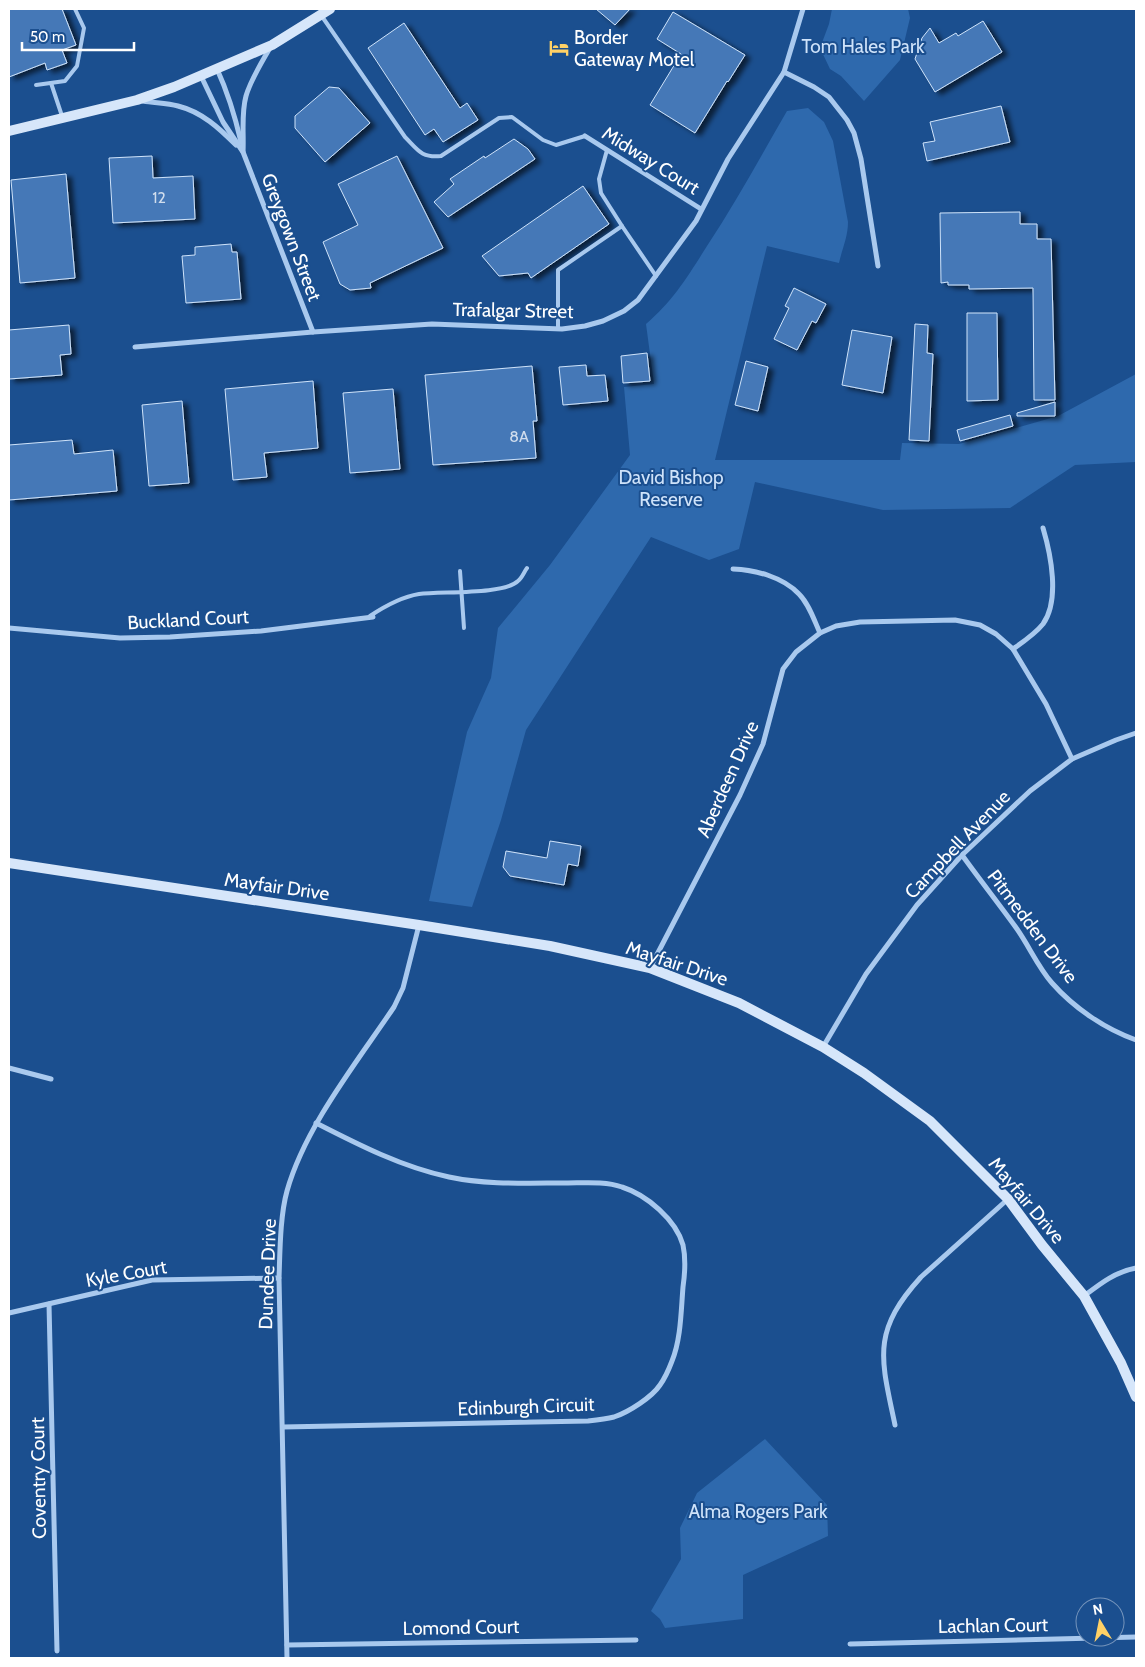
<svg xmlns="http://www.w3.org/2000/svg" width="1145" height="1667" viewBox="0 0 1145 1667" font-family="Cabin,sans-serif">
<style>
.green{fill:#2e69ad}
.building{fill:#4478b7;stroke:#cfe3fa;filter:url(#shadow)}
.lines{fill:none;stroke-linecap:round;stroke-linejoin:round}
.lane{stroke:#a9c9ee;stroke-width:4}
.street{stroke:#a9c9ee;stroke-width:5}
.secondary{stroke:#d6e6fa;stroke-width:10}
.labels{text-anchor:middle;stroke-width:4;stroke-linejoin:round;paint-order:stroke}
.number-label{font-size:16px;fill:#d0dded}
.poi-label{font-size:19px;fill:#fff;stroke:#1b4f8f;text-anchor:start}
.park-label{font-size:19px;fill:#cfe3fa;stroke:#1b4f8f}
.street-label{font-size:19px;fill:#fff;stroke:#1b4f8f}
</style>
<defs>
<filter id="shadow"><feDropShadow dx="5.5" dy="3" stdDeviation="2.5" flood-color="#0009"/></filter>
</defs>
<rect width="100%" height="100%" fill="#1b4f8f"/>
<g class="green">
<polygon points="832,9 908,9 910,18 900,60 864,101 841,76 830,69 820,48 829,24"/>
<path d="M 808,108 L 824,122 L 833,141 L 848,222 C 848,237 842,249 839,263 L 767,246 L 715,460 L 900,460 L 902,443 L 959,444 L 1058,416 L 1136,374 L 1136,462 L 1075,465 L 1010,508 L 883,510 L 755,482 L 739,549 L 709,560 L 651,537 L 526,730 L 501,820 L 472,907 L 429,901 L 467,732 L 491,678 L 498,628 L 550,565 L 630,455 L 624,387 L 654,384 L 646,324 C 674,300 688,276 707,246 C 736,202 761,156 787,111 Z"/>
<polygon points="765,1439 827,1505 828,1536 743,1575 743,1619 665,1628 660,1619 651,1611 681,1559 680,1528 697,1493"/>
</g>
<g class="building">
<polygon points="9,9 62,9 76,45 62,50 67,63 47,70 45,63 9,77"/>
<polygon points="596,9 630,9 615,25"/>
<polygon points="673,12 745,55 728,82 727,81 695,133 650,105 681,54 657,39"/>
<polygon points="983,21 1002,52 935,92 915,59 922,38 930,28 939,43 956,33 958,36"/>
<polygon points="404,23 460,108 467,103 478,120 443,142 434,129 425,135 368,48"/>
<polygon points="329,87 339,88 370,123 325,162 295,128 295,116"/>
<polygon points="1001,106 1010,142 927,161 923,143 935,141 930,122"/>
<polygon points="514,139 528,149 535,159 448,217 434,202 454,184 450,179 484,156 485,158"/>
<polygon points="152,156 153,178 193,176 195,219 113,223 109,158"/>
<polygon points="397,156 443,248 370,283 371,288 350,290 340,284 323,242 358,225 338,184"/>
<polygon points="66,174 75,278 20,283 11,180"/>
<polygon points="583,186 609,224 531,278 528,273 499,276 482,256"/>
<polygon points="1020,212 1020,224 1037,224 1037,239 1051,239 1055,400 1034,400 1033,288 969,289 969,285 948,285 948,282 941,283 940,213"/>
<polygon points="231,244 232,252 237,252 241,299 186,303 182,256 195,255 195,247"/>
<polygon points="794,288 826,304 816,323 812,321 797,350 774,339 789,308 785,306"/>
<polygon points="967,313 997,313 998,400 967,401"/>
<polygon points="915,324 928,325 927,353 933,354 929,441 909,440"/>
<polygon points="69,325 71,354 60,355 62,375 9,379 9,330"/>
<polygon points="852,330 892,337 883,393 842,385"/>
<polygon points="647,353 650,381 623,383 621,356"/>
<polygon points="746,361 768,367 758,411 735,405"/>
<polygon points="586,365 587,376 605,375 608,401 563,405 559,367"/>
<polygon points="532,366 537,421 533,421 536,458 433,465 425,375"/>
<polygon points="313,381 318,448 264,453 267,477 233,480 225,389"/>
<polygon points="393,389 400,469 350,473 343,393"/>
<polygon points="182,401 189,483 149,486 142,405"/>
<polygon points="1055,402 1055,416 1017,416 1017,413"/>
<polygon points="1010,415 1013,426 960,441 957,430"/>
<polygon points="72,440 74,454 113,450 117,491 9,500 9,445"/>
<polygon points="550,841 581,846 578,866 568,864 564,885 510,876 503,867 506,851 547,858"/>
</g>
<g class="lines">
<g class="lane">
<path d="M 321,15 L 405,137 C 418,150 421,158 441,156 L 499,118 L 512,117 L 543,140 L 556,145 L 585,136"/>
<polyline points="51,83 62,116"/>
<polyline points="36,85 65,81 77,66 84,28 75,9"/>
<polyline points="607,150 599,179 601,193 622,226"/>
<polyline points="558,328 558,270 622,226 656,276"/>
<polyline points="460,571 464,628"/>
<path d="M 370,616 C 385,606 401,597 419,594 C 442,591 503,595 518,581 C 522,578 524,572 527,568"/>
</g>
<g class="street">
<path d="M 217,69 C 228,93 235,116 241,142"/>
<polyline points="784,72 814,87 829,97 847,120 854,133 861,159 878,266"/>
<polyline points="201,76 223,122 243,152 313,332"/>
<path d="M 143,101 C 154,103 167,103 178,106 C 202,112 219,128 236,145"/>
<polyline points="585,136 701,209"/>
<path d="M 243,152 C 244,134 241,114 246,96 C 251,79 262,62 271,46"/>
<polyline points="135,347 313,332 432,324 562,329 585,326 603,321 624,311 638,300 696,221 728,159 784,72 803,9"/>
<path d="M 733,569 C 756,570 783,577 799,594 C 809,604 814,620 820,633"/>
<polyline points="9,628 120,638 170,637 261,631 373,617"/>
<path d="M 1013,649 C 1023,642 1035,634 1043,624 C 1060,600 1051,555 1043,528"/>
<path d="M 962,855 C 980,880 999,904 1017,929 C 1029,946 1038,967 1052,983 C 1074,1008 1105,1029 1136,1040"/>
<polyline points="650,968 740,795 763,744 783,669 796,652 820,633 836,626 860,622 955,620 980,625 996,634 1013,649 1046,704 1072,759"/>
<polyline points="823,1047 866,974 917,905 962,855 1030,791 1072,759 1116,740 1136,733"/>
<polyline points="9,1068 51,1079"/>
<path d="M 1084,1296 C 1101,1283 1115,1272 1136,1268"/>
<polyline points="49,1304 57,1651"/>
<polyline points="9,1313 152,1280 279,1278"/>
<path d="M 895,1425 C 881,1358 871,1332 921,1277 L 1008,1199"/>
<path d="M 283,1427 L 588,1421 C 597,1420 606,1419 614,1417 C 629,1412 652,1397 660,1385 C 665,1378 669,1369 672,1361 C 681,1339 681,1311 683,1287 C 685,1273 686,1259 683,1245 C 676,1220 647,1195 622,1187 C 605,1181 584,1183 566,1183 C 528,1183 486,1185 449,1177 C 402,1167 359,1145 316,1123"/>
<polyline points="850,1644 1136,1637"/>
<polyline points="287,1645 636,1640"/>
<path d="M 287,1658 L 279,1278 C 280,1252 280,1216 287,1191 C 305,1127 357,1062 394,1007 L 403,988 L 419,925"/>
</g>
<g class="secondary">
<polyline points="9,131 137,100 174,87 272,45 330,9"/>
<polyline points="9,863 419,925 550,946 650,968 739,1003 823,1047 864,1073 930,1121 1008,1199 1042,1245 1084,1296 1121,1363 1136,1397"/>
</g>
</g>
<defs>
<symbol id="hotel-bare" viewBox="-9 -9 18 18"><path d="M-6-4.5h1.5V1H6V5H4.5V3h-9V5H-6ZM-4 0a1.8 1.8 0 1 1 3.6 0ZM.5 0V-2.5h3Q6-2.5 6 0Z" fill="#ffd166" stroke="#1b4f8f" stroke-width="2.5" paint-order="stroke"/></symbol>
</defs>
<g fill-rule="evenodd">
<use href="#hotel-bare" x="545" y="34" width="28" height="28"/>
</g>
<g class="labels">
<g class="number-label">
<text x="159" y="203">12</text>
<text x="519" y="442">8A</text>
</g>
<g class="poi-label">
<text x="574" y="44">Border<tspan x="574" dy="22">Gateway Motel</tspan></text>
</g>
<g class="park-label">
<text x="863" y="53">Tom Hales Park</text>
<text x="671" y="484">David Bishop<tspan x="671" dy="22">Reserve</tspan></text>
<text x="758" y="1518">Alma Rogers Park</text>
</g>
<g class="street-label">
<text transform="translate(651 160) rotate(32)" y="7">Midway Court</text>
<text transform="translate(292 237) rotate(69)" y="7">Greygown Street</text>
<text transform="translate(513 310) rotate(1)" y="7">Trafalgar Street</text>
<text transform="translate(188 619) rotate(-3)" y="7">Buckland Court</text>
<text transform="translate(727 779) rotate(-66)" y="7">Aberdeen Drive</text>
<text transform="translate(957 844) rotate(-46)" y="7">Campbell Avenue</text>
<text transform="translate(277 886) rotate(8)" y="7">Mayfair Drive</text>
<text transform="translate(1033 926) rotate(53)" y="7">Pitmedden Drive</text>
<text transform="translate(677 963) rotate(18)" y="7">Mayfair Drive</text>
<text transform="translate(1027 1200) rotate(50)" y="7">Mayfair Drive</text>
<text transform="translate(126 1273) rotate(-10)" y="7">Kyle Court</text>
<text transform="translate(267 1274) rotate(-88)" y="7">Dundee Drive</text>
<text transform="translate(526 1406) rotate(-2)" y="7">Edinburgh Circuit</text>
<text transform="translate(38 1478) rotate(-91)" y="7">Coventry Court</text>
<text transform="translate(993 1625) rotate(-1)" y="7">Lachlan Court</text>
<text transform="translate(461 1627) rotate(-1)" y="7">Lomond Court</text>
</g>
</g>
<rect width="1145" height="1667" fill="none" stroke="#ffffff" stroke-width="20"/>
<g transform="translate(1100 1622) rotate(350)"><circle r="24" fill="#1b4f8f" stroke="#7695bc"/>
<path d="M0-4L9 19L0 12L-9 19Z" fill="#ffd166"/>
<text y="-8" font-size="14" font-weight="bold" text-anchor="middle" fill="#ffffff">N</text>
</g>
<path d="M22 42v8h112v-8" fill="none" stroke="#ffffff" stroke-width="2.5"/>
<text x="30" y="42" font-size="15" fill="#ffffff" stroke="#1b4f8f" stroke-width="4" paint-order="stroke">50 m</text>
</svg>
